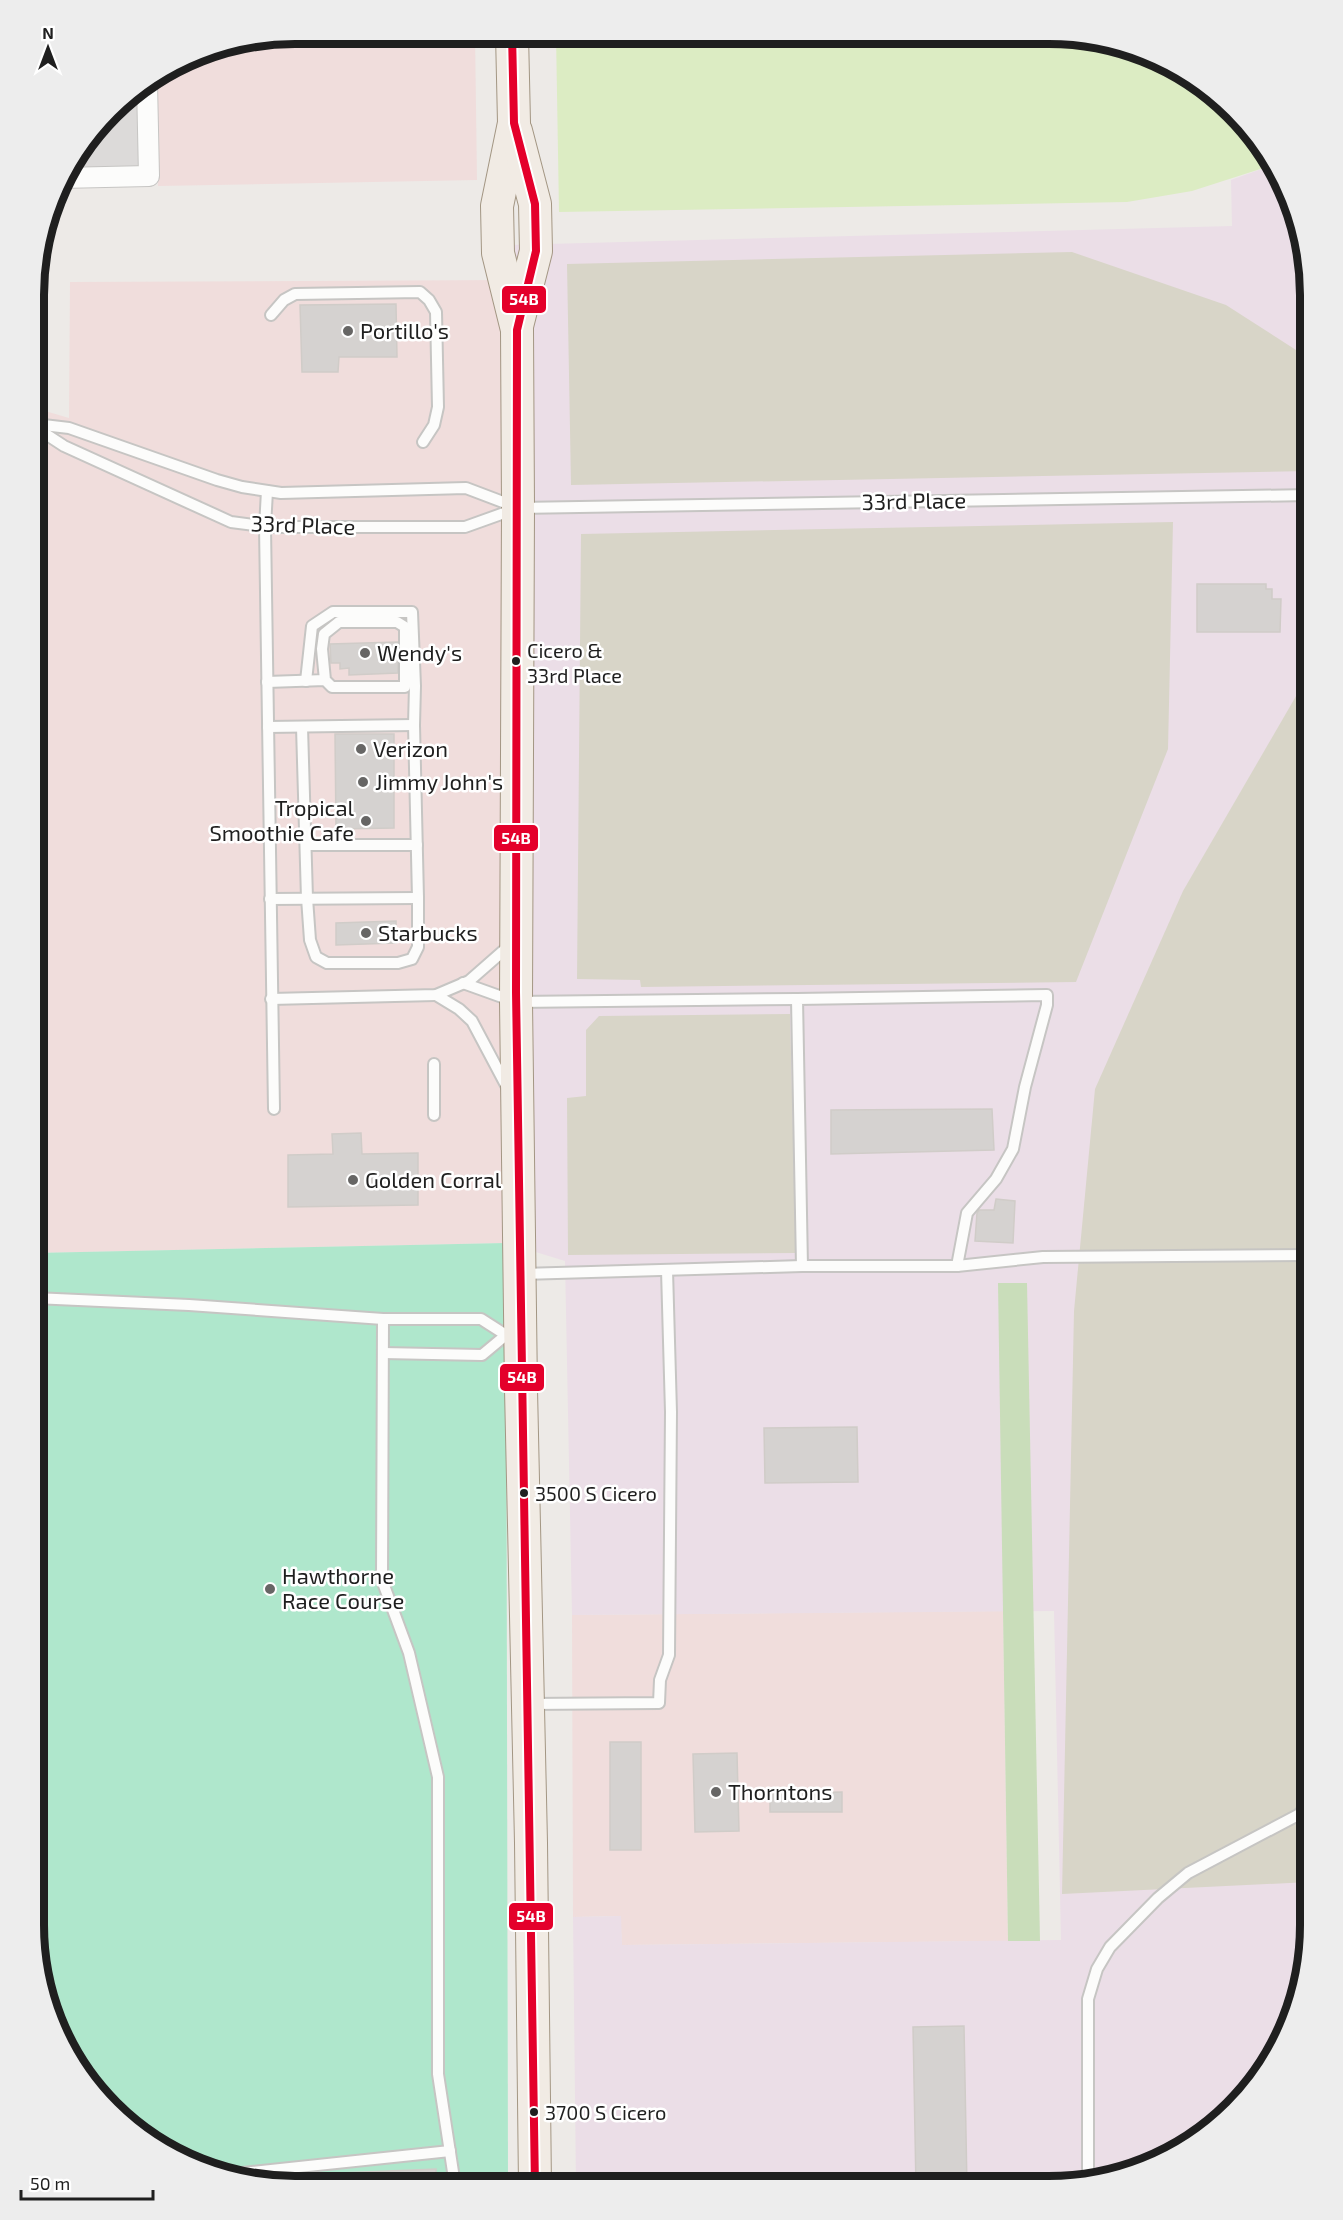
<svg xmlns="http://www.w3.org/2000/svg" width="1343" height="2220" viewBox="0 0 1343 2220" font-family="'Exo 2',sans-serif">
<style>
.residential{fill:#dcdad9}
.commercial{fill:#f0dddc}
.industrial{fill:#ebdee7}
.construction{fill:#d8d5c8}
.grass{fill:#dcecc3}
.forest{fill:#c9ddba}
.pitch{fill:#afe7cc}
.building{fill:#d5d2d0;stroke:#d0ccc8;stroke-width:1.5}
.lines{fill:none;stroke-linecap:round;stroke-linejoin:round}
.service-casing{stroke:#c6c5c3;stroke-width:14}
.minor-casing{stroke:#c6c5c3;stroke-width:22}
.primary-casing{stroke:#a39683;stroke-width:34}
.service{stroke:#fcfcfb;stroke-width:10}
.minor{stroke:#fcfcfb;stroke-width:20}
.primary{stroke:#f1ebe4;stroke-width:32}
.bus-1-casing{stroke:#fff;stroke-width:12}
.bus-1{stroke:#e4002b;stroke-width:8}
.poi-dot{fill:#676665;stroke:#fff;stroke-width:2}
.bus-dot{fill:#1f1f1f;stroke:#fff;stroke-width:2}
.labels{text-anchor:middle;stroke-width:5;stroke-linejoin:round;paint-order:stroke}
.bus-label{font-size:20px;fill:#1f1f1f;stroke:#fff;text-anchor:start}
.poi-label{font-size:22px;fill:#1f1f1f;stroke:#fff;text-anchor:start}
.street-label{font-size:22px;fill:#1f1f1f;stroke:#fff}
.rim{fill:none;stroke:#1f1f1f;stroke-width:8}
.line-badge{stroke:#fff;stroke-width:2}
.badge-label{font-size:16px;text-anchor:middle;font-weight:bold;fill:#fff}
</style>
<rect width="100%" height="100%" fill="#edeae7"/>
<polygon class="residential" points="141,86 143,171 65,172 122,98"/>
<g class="commercial">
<polygon points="295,33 475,34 477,180 158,186 156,77 195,53"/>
<polygon points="509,280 506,1243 34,1253 35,408 69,418 70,282"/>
<polygon points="1003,1611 1008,1941 622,1945 620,1916 573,1917 572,1615"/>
</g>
<polygon class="industrial" points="1273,165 1290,195 1310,295 1309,1943 1296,2010 1256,2084 1208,2133 1148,2167 1049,2187 576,2186 573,1917 621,1916 622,1945 1061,1940 1054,1611 572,1615 565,1261 506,1243 510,245 1232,226 1231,180"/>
<g class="construction">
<polygon points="1072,252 1226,305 1310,359 1310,471 571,485 567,264"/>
<polygon points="1173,522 1168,749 1076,982 641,987 640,980 577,979 581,534"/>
<polygon points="1310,672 1309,1882 1062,1894 1074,1311 1095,1089 1183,891"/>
<polygon points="790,1014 796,1253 568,1255 567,1098 586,1096 586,1030 599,1016"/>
</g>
<polygon class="grass" points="556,34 1083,35 1149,53 1208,87 1256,136 1273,165 1192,191 1127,202 559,212"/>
<polygon class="forest" points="998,1283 1027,1283 1040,1941 1008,1941"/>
<polygon class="pitch" points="506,1243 508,2185 261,2185 194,2167 135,2133 87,2084 53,2025 33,1925 34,1253"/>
<g class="building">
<polygon points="396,304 397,357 339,357 338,372 302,372 300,305"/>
<polygon points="1197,584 1266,584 1266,589 1272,589 1272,599 1281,599 1280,632 1197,632"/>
<polygon points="398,642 398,673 349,675 349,668 340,669 340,663 331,663 330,644"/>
<polygon points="335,734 394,734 394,828 336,829"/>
<polygon points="396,921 396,943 336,945 336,923"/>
<polygon points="992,1109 994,1150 831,1154 831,1110"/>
<polygon points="361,1133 362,1154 418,1153 418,1205 288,1207 288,1155 333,1154 332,1134"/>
<polygon points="996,1199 1015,1201 1013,1243 975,1241 977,1213 979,1210 994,1210"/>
<polygon points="857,1427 858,1482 765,1483 764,1428"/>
<rect x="610" y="1742" width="31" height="108"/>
<polygon points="737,1753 739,1831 695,1832 693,1754"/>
<polygon points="842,1792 842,1812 770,1812 770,1793"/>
<polygon points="964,2026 967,2187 916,2187 913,2027"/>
<polygon points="436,2169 436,2185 339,2185 339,2173"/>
</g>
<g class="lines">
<defs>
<g id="service">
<polyline points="271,315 284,300 295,294 420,292 429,300 436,312 438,407 434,425 423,442"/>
<polyline points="35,411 39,392 35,377"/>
<polyline points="35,424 69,428 217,480 242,487 281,493 466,488 516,507"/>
<polyline points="35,427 64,446 231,522 270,527 465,527 518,508 1310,495"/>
<polyline points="267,491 265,527 274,1109"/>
<polyline points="267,682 325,680 332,687 405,687 405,627 397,622 339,622 324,634 322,649 325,680"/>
<polyline points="268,727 414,725"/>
<polyline points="302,727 307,898 310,940 316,957 327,963 398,963 412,959 418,947 418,898 414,725 415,686 412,612 333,612 312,626 306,681"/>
<polyline points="306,845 417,845"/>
<polyline points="270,899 418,898"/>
<polyline points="463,983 516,1002 797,999"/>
<polyline points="436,995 459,1009 472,1021 507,1087"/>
<polyline points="271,999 436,995 469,981 510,945"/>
<polyline points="434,1064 434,1115"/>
<polyline points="802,1266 797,999 1047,995 1047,1005 1025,1087 1013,1149 996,1179 967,1213 957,1266"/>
<polyline points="522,1274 802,1266 957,1266 1043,1257 1310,1255"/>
<polyline points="34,1298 189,1305 383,1319 481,1319 506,1335 518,1335"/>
<polyline points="383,1319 382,1580 409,1653 438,1777 438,2074 455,2185"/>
<polyline points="383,1353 482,1355 506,1335"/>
<polyline points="529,1704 659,1703 660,1680 669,1655 671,1412 667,1270"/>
<polyline points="223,2175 450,2151"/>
<polyline points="1088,2179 1088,1999 1097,1969 1110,1947 1158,1898 1188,1873 1298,1815 1309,1805"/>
<polyline points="622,2186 776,2180 776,2186"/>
</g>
<polyline id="minor" points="61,178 149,176 147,83"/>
<g id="primary">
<polyline points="512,34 514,123 497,206 498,253 517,330 518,508 516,1002 521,1389 531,1843 535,2186"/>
<polyline points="516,131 535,204 536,251 517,326"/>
</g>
</defs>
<use href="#service" class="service-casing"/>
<use href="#minor" class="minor-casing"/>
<use href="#primary" class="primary-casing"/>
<use href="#service" class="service"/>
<use href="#minor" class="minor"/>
<use href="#primary" class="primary"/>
<defs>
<polyline id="bus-1" points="512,34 514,123 535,204 536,251 517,330 516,992 535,2186"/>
</defs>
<use href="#bus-1" class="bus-1-casing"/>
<use href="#bus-1" class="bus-1"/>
</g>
<g class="poi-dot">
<circle cx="348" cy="331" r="6"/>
<circle cx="365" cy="653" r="6"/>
<circle cx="361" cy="749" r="6"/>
<circle cx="363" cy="782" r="6"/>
<circle cx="366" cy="821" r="6"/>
<circle cx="366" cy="933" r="6"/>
<circle cx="353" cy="1180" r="6"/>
<circle cx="270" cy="1589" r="6"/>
<circle cx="716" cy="1792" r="6"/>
</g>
<g class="bus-dot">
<circle cx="516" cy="661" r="5"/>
<circle cx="524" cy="1493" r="5"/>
<circle cx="534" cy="2112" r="5"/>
</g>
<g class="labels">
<g class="bus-label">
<text x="527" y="658">Cicero &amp;<tspan x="527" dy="25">33rd Place</tspan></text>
<text x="535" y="1501">3500 S Cicero</text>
<text x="545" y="2120">3700 S Cicero</text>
</g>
<g class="poi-label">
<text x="360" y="339">Portillo's</text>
<text x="377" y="661">Wendy's</text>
<text x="373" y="757">Verizon</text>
<text x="375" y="790">Jimmy John's</text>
<text x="354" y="816" text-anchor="end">Tropical<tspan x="354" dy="25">Smoothie Cafe</tspan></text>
<text x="378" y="941">Starbucks</text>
<text x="365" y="1188">Golden Corral</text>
<text x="282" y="1584">Hawthorne<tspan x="282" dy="25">Race Course</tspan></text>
<text x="728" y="1800">Thorntons</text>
</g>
<g class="street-label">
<text transform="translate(914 501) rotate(-1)" y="8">33rd Place</text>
<text transform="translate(303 525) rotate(2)" y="8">33rd Place</text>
</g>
</g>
<path d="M0 0H1343V2220H0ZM295 44H1049A251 251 0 0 1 1300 295V1925A251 251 0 0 1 1049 2176H295A251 251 0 0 1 44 1925V295A251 251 0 0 1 295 44Z" fill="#ededed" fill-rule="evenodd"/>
<path class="rim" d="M295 44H1049A251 251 0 0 1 1300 295V1925A251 251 0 0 1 1049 2176H295A251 251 0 0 1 44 1925V295A251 251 0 0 1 295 44Z"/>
<g class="line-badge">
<rect x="501" y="285" width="46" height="29" rx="6" fill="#e4002b"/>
<rect x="493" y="824" width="46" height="28" rx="6" fill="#e4002b"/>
<rect x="499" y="1363" width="46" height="29" rx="6" fill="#e4002b"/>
<rect x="508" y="1902" width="46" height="29" rx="6" fill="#e4002b"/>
</g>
<g class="badge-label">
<text x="524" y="305">54B</text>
<text x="516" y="844">54B</text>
<text x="522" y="1383">54B</text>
<text x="531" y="1922">54B</text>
</g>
<g transform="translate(48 48)" stroke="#ffffff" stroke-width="4.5" paint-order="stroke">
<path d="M0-4.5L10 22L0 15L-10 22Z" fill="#1f1f1f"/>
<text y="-9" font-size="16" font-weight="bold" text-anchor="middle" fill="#1f1f1f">N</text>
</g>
<path d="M21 2190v9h132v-9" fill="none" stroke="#1f1f1f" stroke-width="3"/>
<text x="30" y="2190" font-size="18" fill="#1f1f1f" stroke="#ffffff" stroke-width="4.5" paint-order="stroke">50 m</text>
</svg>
